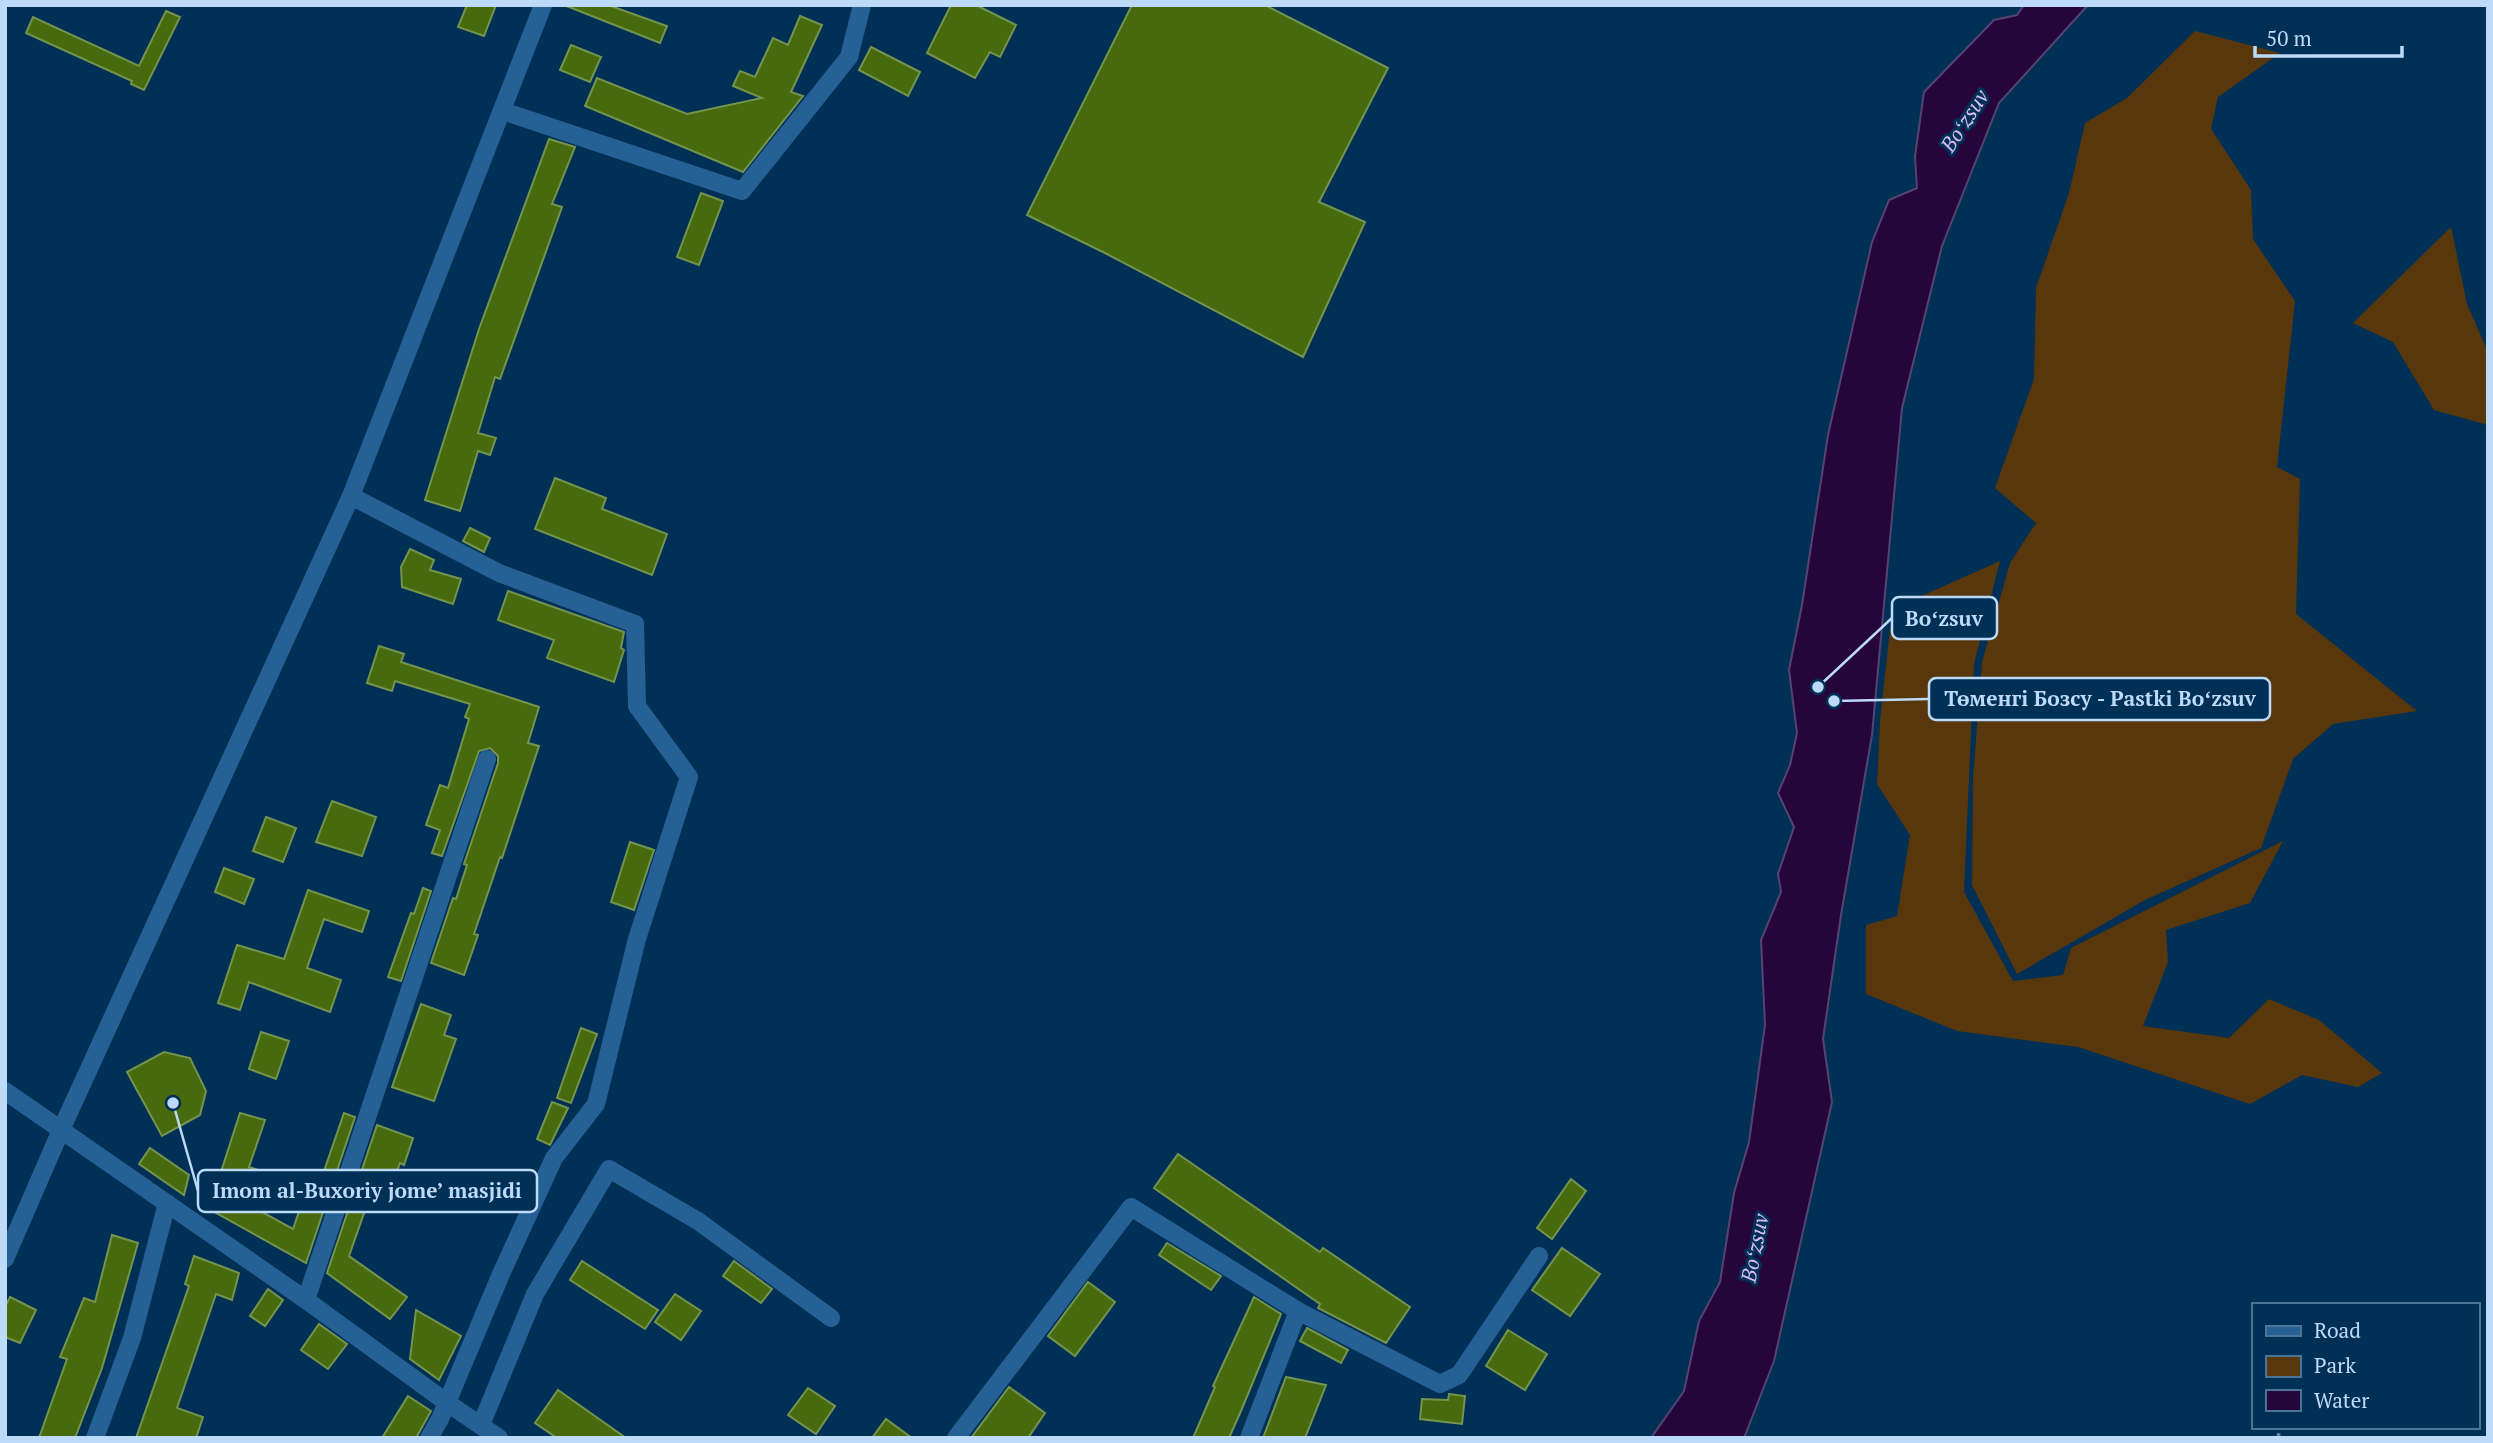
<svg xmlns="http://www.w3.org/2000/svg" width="2493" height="1443" viewBox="0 0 2493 1443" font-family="'PT Serif',serif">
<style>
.green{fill:#57370b}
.water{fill:#26053a;stroke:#534573;stroke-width:2}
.building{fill:#486a0e;stroke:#74944d;stroke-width:2}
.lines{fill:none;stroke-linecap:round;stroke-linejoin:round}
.path{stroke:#6187a9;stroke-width:3.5;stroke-dasharray:5 3.5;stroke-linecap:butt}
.minor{stroke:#266196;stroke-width:18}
.tertiary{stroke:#266196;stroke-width:18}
.labels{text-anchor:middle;stroke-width:6;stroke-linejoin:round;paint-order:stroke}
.water-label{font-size:21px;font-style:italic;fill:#dcbbf8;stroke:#003056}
.leader{fill:none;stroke:#bddaf8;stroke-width:2.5}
.callout-dot{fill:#bddaf8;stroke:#003056;stroke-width:2.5}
.callout{fill:#003056;stroke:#bddaf8;stroke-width:2.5}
.callout-label{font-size:21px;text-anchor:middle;font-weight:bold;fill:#bddaf8}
</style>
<rect width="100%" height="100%" fill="#003056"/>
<g class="green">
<polygon points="2195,31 2280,53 2218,97 2211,129 2251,190 2253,239 2295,301 2277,467 2300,479 2296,614 2417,711 2333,724 2293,759 2261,848 2145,900 2017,974 1972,885 1973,778 1982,662 2010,563 2036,523 1995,488 2034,379 2036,288 2069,193 2085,123 2127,98"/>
<polygon points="2451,227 2467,304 2488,352 2488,425 2434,410 2393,342 2353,323"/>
<polygon points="2000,561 1974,664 1964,892 2013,981 2063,975 2071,948 2283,841 2250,903 2166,930 2168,962 2143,1026 2229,1038 2269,999 2319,1020 2382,1073 2358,1087 2302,1075 2250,1104 2078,1047 1957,1031 1866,994 1866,925 1897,916 1910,835 1877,784 1880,721 1890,629 1917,598"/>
</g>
<polygon class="water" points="2024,5 2088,5 1999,103 1942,246 1902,408 1872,735 1841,915 1823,1039 1832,1102 1774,1361 1744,1438 1651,1438 1684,1391 1699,1321 1720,1282 1734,1193 1749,1142 1765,1025 1761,940 1781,892 1778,874 1794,827 1778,793 1790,765 1797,733 1789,670 1802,605 1828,435 1872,242 1889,200 1917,188 1915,156 1924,92 1994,20 2017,15"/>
<g class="building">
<polygon points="467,5 496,5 484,36 458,27"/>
<polygon points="564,5 608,5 667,26 660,43"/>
<polygon points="951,5 976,5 1016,25 1000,57 990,52 975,78 927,53"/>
<polygon points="1132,5 1265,5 1388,68 1319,202 1365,222 1303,357 1103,252 1027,215"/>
<polygon points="166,11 180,17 144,90 131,84 132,81 26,33 33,17 139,66"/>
<polygon points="800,16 822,25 791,92 803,96 743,172 585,106 597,78 687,114 762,98 733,86 740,71 755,77 773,38 788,45"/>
<polygon points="571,45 601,57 590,82 560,70"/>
<polygon points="871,47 920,72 908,96 859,70"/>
<polygon points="549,139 575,147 552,204 562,207 500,379 495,377 478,433 496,438 490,455 478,451 460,511 425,500 479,329"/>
<polygon points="701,193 723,201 699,265 677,257"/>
<polygon points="555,478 606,498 602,509 667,534 652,575 535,529"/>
<polygon points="470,528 490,538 484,552 463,541"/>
<polygon points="410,549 434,560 430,570 461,579 453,604 402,587 401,567"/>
<polygon points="508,591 624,632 621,648 624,650 614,682 547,658 554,640 498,620"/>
<polygon points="379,646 404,654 401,662 539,707 528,743 539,746 502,858 500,857 474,934 478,935 464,975 431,963 453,898 456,899 467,865 464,864 498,763 498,756 490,748 479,751 442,856 432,853 440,830 426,825 440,785 448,788 469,719 465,717 470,704 395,681 392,691 367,683"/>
<polygon points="332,801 376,817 362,856 316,842"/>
<polygon points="266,817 296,828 283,862 253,851"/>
<polygon points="630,842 654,850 634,910 611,902"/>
<polygon points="224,868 254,879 244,904 215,892"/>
<polygon points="423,888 431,891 401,981 388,977 411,913 414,914"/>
<polygon points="308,890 369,911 362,932 324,919 307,968 341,980 330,1012 249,982 240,1010 218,1003 237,945 284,959"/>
<polygon points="421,1004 451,1015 444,1035 456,1039 434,1101 392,1087"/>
<polygon points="581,1028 597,1034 571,1103 557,1098"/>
<polygon points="261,1032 289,1041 276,1079 249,1069"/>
<polygon points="164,1052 190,1058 206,1091 200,1115 162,1136 127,1072"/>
<polygon points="552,1102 568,1108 550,1145 537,1139"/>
<polygon points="240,1113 265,1120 249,1167 261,1171 249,1205 293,1229 305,1194 315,1197 344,1113 355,1117 306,1263 209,1209"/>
<polygon points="377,1125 413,1138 404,1165 400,1163 385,1205 369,1199 349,1256 407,1297 390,1319 327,1273"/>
<polygon points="150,1148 189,1175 184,1195 139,1164"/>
<polygon points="1178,1154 1320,1252 1323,1248 1410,1307 1386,1343 1318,1308 1320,1304 1154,1188"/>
<polygon points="1571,1179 1586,1191 1552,1239 1537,1228"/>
<polygon points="112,1235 138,1243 102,1368 75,1438 39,1438 67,1359 60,1357 84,1298 95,1302"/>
<polygon points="1167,1243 1221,1276 1211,1290 1159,1255"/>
<polygon points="1562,1248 1600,1274 1570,1316 1532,1290"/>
<polygon points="194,1256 239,1273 232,1300 216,1294 177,1408 203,1417 196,1438 136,1438 189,1286 185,1284"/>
<polygon points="582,1261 658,1310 645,1329 570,1280"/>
<polygon points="734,1261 772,1289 761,1303 723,1276"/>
<polygon points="1088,1282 1115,1302 1075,1356 1048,1336"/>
<polygon points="268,1289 283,1300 265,1326 250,1316"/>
<polygon points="675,1294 701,1311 681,1340 655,1322"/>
<polygon points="10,1297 36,1310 20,1343 5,1337 5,1307"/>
<polygon points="1254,1297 1281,1314 1241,1411 1229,1438 1193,1438 1215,1387 1213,1386"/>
<polygon points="416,1310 461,1336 439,1380 410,1359"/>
<polygon points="319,1324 347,1344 328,1369 301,1350"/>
<polygon points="1307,1328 1348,1350 1341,1363 1300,1341"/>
<polygon points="1508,1330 1547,1354 1525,1390 1486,1366"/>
<polygon points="1286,1377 1326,1385 1305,1438 1263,1438"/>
<polygon points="1009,1387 1045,1413 1028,1438 971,1438"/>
<polygon points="808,1388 835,1406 816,1434 788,1415"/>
<polygon points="558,1390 626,1438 557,1438 535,1423"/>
<polygon points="1449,1394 1465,1396 1462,1424 1420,1419 1422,1399 1448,1400"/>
<polygon points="408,1396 431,1411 416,1438 382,1438"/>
<polygon points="886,1419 912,1438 872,1438"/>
</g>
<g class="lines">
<polyline class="path" points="2278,1438 2280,1427"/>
<g class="minor">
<polyline points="503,111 742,191 849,57 862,5"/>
<polyline points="351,496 499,573 635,624 637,706 689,777 637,939 596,1104 554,1158 501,1274 440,1419 429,1438"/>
<polyline points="5,1091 306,1300 446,1402 499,1438"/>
<polyline points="306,1300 487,759"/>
<polyline points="481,1425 535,1294 609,1169 698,1221 831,1318"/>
<polyline points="95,1438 132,1338 167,1203"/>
<polyline points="956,1438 1131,1207 1298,1311 1440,1384 1459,1375 1539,1256"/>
<polyline points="1249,1438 1298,1311"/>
</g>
<polyline class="tertiary" points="5,1259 61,1130 351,496 543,5"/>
</g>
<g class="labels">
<g class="water-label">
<text transform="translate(1965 121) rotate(-57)" y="7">Boʻzsuv</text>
<text transform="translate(1755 1248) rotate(-79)" y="7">Boʻzsuv</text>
</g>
</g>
<path class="leader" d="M1818 687L1892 618M1834 701L1929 699M173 1103L198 1191"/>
<g class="callout-dot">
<circle cx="1818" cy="687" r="7"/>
<circle cx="1834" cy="701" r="7"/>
<circle cx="173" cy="1103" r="7"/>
</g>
<g class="callout">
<rect x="1892" y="597" width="105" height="42" rx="7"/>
<rect x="1929" y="678" width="341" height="42" rx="7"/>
<rect x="198" y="1170" width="339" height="42" rx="7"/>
</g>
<g class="callout-label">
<text x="1944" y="626">Boʻzsuv</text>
<text x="2100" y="706">Төменгі Бозсу - Pastki Boʻzsuv</text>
<text x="367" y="1198">Imom al-Buxoriy jome’ masjidi</text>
</g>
<rect width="2493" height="1443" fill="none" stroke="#bddaf8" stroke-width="14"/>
<rect x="2252" y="1303" width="228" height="126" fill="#003056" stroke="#4c7497" stroke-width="2"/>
<rect x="2266" y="1326" width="35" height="10" fill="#266196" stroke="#4c7497" stroke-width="2"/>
<text x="2314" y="1338" font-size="21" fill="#bddaf8">Road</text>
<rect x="2266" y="1356" width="35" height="21" fill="#57370b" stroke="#4c7497" stroke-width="2"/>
<text x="2314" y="1373" font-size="21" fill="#bddaf8">Park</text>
<rect x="2266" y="1390" width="35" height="21" fill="#26053a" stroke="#4c7497" stroke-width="2"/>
<text x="2314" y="1408" font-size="21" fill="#bddaf8">Water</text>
<path d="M2255 46v10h147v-10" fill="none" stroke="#bddaf8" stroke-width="3.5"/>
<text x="2266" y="46" font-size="21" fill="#bddaf8" stroke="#003056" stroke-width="5" paint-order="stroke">50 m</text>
</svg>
